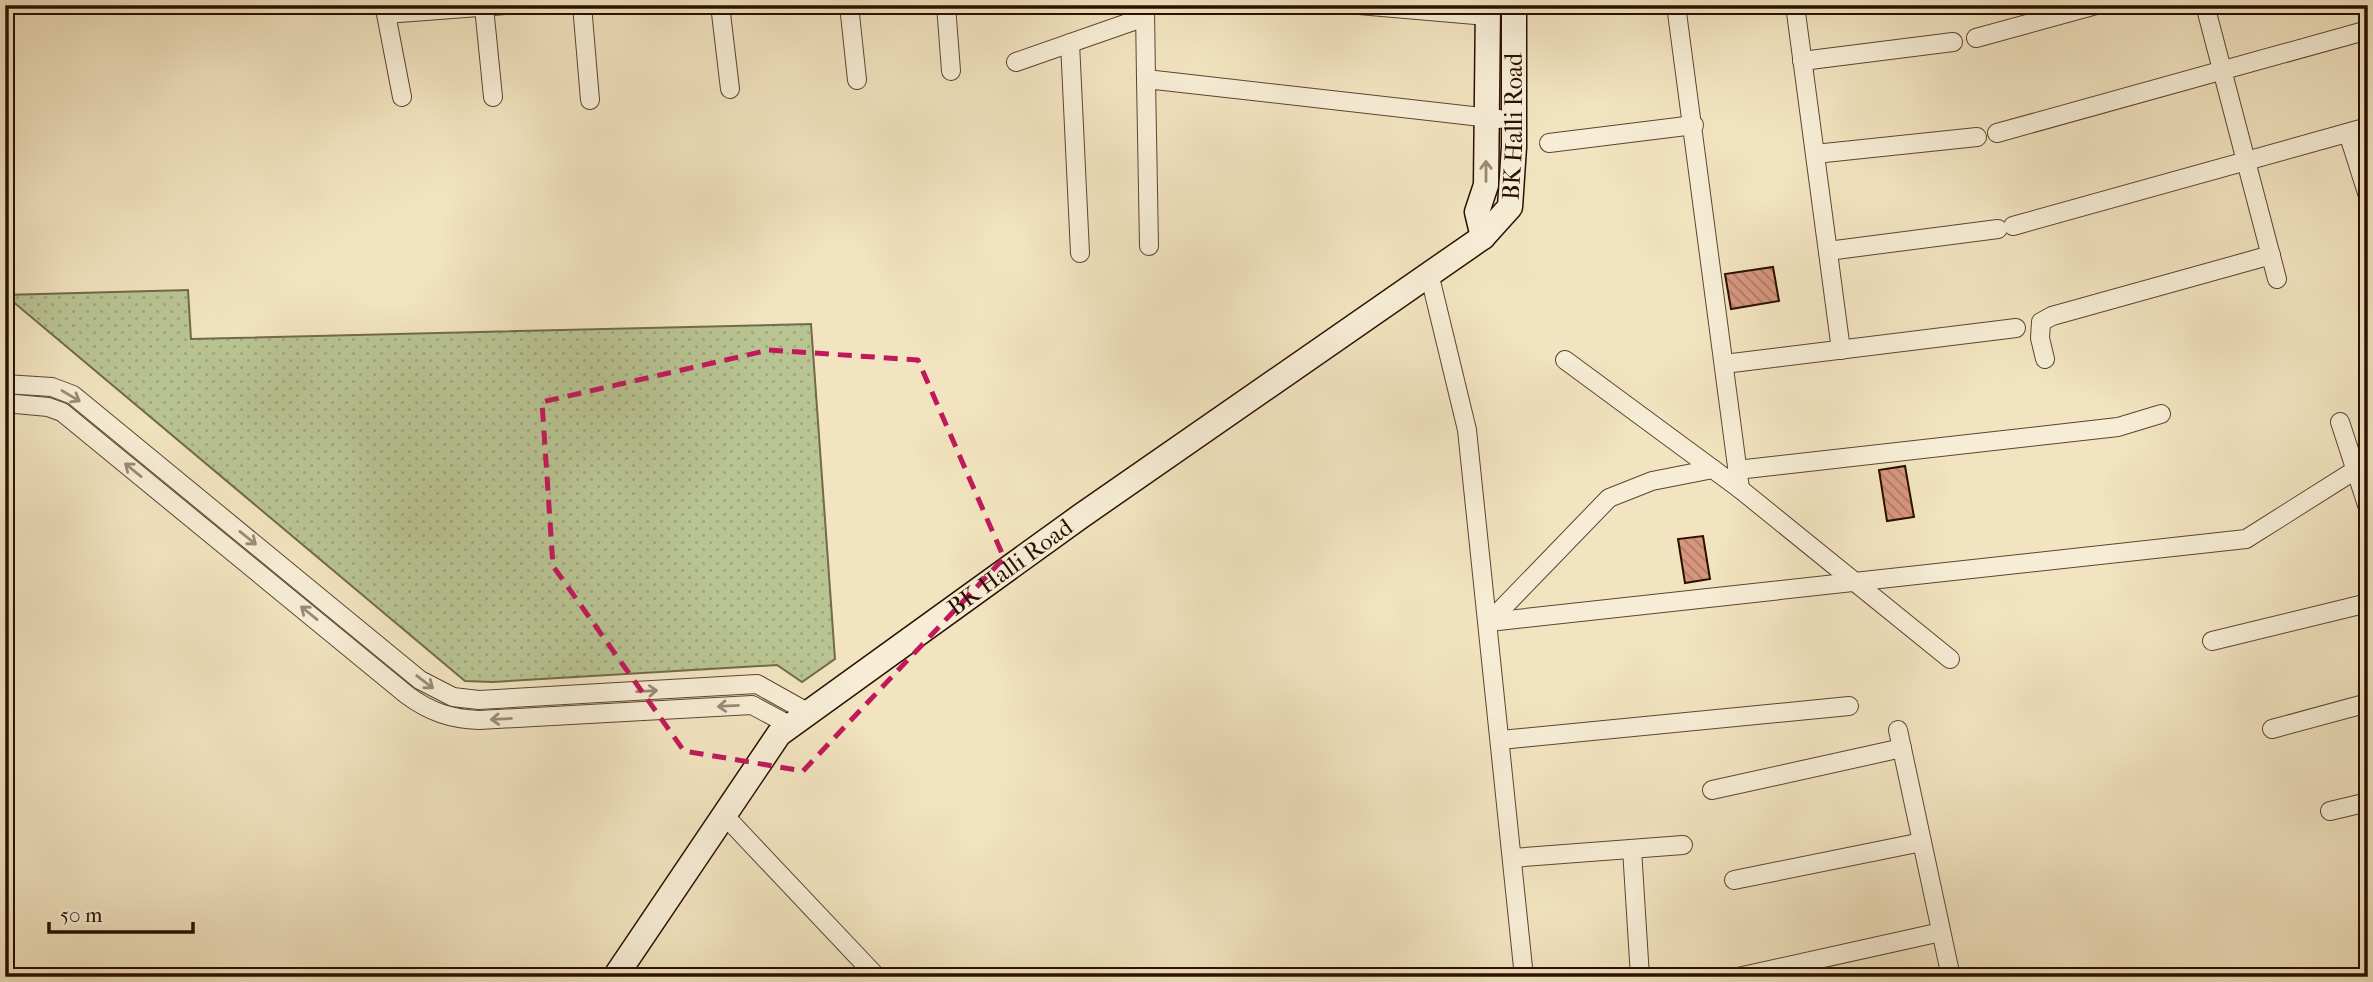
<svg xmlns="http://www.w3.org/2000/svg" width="2373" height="982" viewBox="0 0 2373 982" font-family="'IM FELL French Canon',serif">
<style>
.grass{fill:url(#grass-dots);stroke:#726a4a;stroke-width:2}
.building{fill:url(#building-back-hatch);stroke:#2a1000;stroke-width:2}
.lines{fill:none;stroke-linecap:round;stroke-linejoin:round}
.street-casing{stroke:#5c4530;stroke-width:20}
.secondary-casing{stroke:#2a1000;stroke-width:27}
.street{stroke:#f7edd6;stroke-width:18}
.secondary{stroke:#f7edd6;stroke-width:24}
.oneway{stroke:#9b8a76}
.marked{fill:none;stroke:#c2185b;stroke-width:5;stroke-dasharray:14 9;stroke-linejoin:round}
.labels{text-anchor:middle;stroke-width:5;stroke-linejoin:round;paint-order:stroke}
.street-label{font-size:24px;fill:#2a1000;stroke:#f7edd6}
</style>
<defs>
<pattern id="grass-dots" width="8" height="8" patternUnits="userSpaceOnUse" patternTransform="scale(1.75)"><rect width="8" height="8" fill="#b9c493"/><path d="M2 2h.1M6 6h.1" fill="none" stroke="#9fa77d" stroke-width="1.8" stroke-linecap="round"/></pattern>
<pattern id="building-back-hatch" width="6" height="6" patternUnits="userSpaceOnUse" patternTransform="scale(1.75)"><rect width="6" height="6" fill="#d6967e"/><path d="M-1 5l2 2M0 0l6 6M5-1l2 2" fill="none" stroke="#ae7965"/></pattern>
</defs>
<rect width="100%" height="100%" fill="#f2e4c0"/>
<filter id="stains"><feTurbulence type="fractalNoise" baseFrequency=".00286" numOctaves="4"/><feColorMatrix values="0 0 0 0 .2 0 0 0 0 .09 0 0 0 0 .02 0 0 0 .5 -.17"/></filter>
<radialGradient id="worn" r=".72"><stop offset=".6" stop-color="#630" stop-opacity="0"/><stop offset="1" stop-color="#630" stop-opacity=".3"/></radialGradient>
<polygon class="grass" points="188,290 191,339 811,324 835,659 802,682 777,665 493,682 465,681 5,295"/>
<g class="building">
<polygon points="1773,267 1779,301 1731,309 1725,274"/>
<polygon points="1905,466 1914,517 1887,521 1879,470"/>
<polygon points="1703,536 1710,579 1685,583 1678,539"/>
</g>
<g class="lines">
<defs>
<g id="street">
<polyline points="582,5 590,100"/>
<polyline points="720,5 730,89"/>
<polyline points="849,5 857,80"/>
<polyline points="946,5 951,71"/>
<polyline points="1359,5 1487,16"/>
<polyline points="1676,5 1740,489"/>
<polyline points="1795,5 1841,350"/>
<polyline points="2205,5 2277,279"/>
<polyline points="484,7 493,97"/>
<polyline points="1145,9 1146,79"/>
<polyline points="1976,38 2096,5"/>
<polyline points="1070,43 1080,253"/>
<polyline points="1802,61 1953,42"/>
<polyline points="1016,62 1145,17"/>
<polyline points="402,97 386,14 505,5"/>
<polyline points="1997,133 2368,30"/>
<polyline points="2348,133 2368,196"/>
<polyline points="1549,143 1694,125"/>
<polyline points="1815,154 1977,137"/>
<polyline points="2013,226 2368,127"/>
<polyline points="1149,246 1146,79 1499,119"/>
<polyline points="1828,251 1998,229"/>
<polyline points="1429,273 1467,430 1524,977"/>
<polyline points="2045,359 2040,338 2041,322 2052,316 2271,255"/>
<polyline points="1565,360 1740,489 1950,659"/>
<polyline points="1724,364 2016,328"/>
<polyline points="5,384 52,387 73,395 420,680 453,697 479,700 757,684 809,713"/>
<path d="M 5,403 L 48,407 L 62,412 L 407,695 C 430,712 451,719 479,720 L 752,705 L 791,726"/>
<polyline points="2340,422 2368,508"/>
<polyline points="1737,470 2118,427 2161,414"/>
<polyline points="1489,622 2246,539 2368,462"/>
<polyline points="1489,622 1609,498 1652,481 1713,469"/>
<polyline points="2212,641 2368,603"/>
<polyline points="2272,729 2368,703"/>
<polyline points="1898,730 1951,977"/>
<polyline points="1501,740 1849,706"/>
<polyline points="1712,790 1902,748"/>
<polyline points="2330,811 2368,802"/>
<polyline points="724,815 877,977"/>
<polyline points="1632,849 1640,977"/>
<polyline points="1512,858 1683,845"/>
<polyline points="1734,880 1922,842"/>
<polyline points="1738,977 1941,932"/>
</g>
<g id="secondary">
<polyline points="1483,237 1477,212 1486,185 1488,5"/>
<path id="s1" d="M 615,977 L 779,734 L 1081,516 L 1483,237 L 1510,207 L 1514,147 L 1514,5"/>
</g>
</defs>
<use href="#street" class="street-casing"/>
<use href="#secondary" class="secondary-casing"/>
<use href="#street" class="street"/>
<use href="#secondary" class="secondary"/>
</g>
<defs><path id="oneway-shaft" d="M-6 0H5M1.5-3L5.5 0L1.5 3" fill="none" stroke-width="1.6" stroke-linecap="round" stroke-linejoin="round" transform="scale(1.75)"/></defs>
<g class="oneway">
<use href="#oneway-shaft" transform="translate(1486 171) rotate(-90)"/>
<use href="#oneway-shaft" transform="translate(71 396) rotate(31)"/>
<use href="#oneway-shaft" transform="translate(133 470) rotate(-141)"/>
<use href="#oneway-shaft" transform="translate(248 538) rotate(39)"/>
<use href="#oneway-shaft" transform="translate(309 613) rotate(-141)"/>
<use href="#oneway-shaft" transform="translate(425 682) rotate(38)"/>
<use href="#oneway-shaft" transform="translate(647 691) rotate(-3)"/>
<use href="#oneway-shaft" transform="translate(728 706) rotate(177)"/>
<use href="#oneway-shaft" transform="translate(501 719) rotate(177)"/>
</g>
<path class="marked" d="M 769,350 L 918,360 L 1004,558 L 803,771 L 684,751 L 553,566 L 542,402 Z"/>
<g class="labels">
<g class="street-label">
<text dy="8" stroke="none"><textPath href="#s1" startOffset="1276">BK Halli Road</textPath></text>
<text dy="8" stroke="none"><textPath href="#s1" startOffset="578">BK Halli Road</textPath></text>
</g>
</g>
<rect width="2373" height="982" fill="none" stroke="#f2e4c0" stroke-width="28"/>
<rect x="7" y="7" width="2359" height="968" fill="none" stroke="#2a1000" stroke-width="3.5"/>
<rect x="14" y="14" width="2345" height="954" fill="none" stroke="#2a1000" stroke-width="2"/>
<path d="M49 922v10h144v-10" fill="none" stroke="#2a1000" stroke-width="3.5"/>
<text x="60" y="922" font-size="21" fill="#2a1000" stroke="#f7edd6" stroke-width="5" paint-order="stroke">50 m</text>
<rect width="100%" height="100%" filter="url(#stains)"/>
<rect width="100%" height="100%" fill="url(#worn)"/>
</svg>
